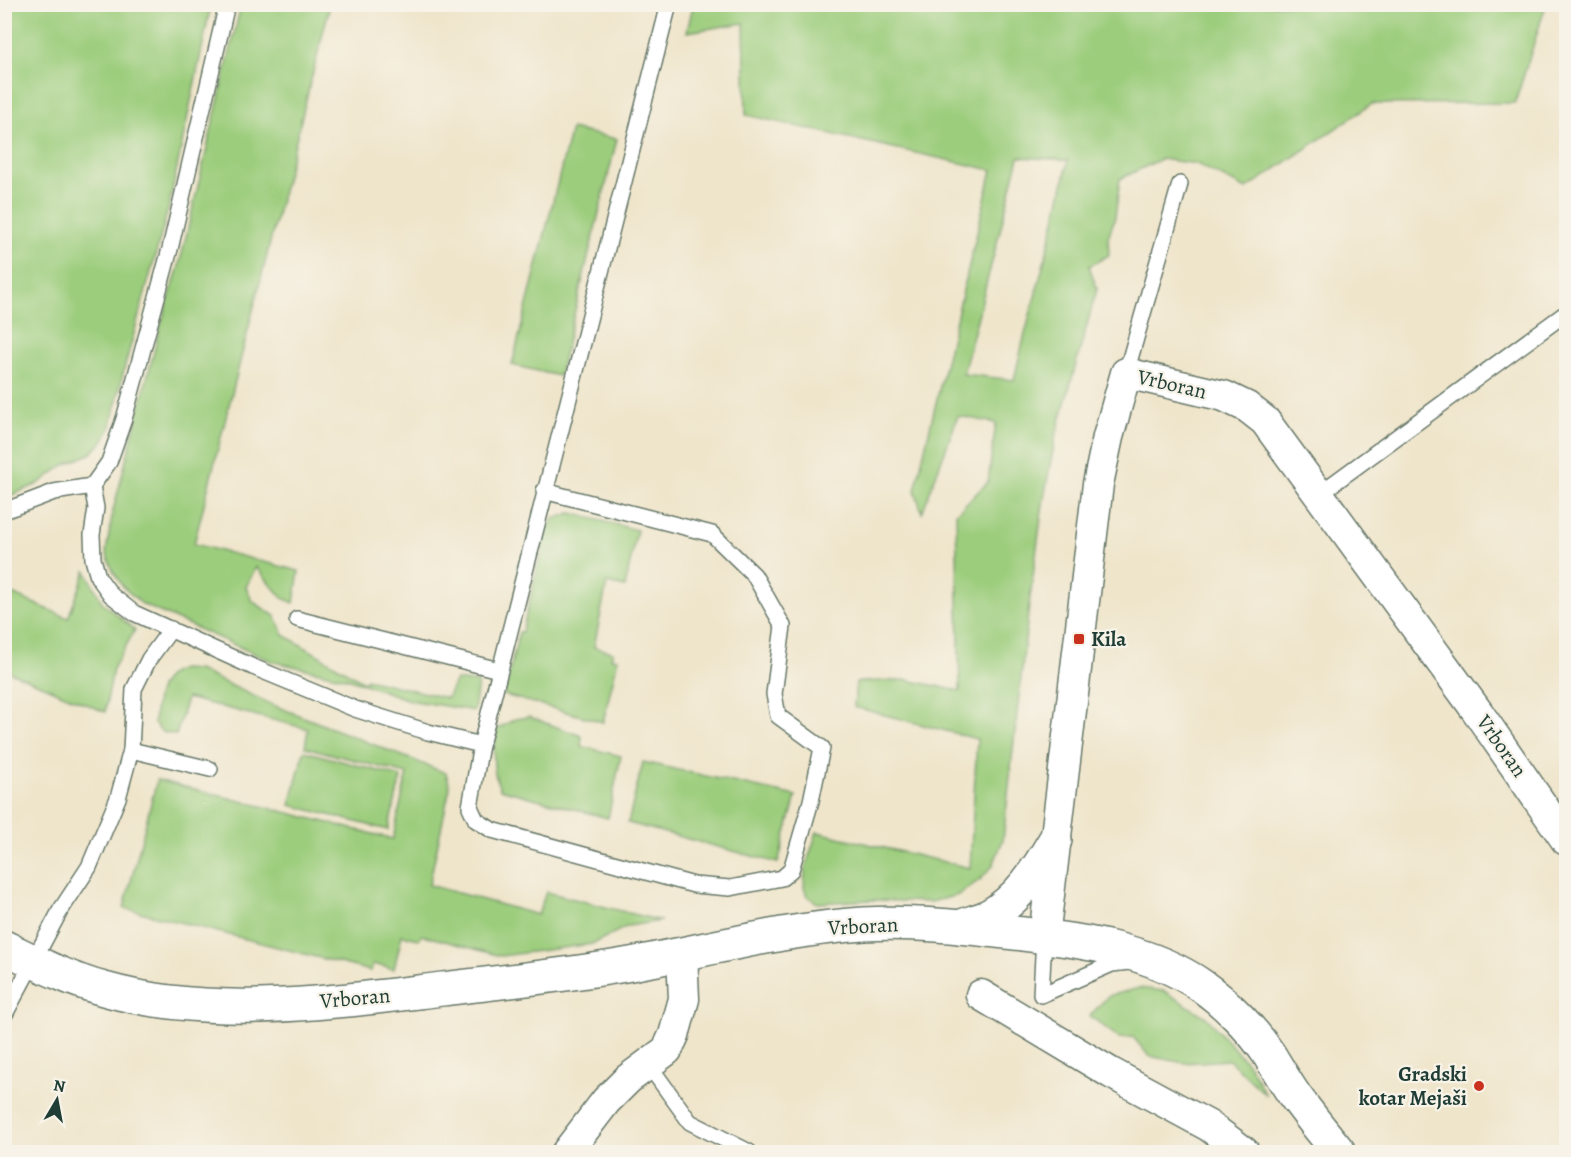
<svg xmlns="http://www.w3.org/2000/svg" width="1571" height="1157" viewBox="0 0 1571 1157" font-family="Alegreya,serif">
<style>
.green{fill:#9ccd7d;stroke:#5e8558;stroke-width:1.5;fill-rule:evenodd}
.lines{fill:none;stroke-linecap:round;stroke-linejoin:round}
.lane-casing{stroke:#687869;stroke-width:18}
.street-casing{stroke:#687869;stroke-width:33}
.secondary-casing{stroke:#687869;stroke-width:36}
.lane{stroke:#fff;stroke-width:15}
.street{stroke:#fff;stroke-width:30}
.secondary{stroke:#fff;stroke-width:33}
.poi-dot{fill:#c8321e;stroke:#f7f3e8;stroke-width:2}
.labels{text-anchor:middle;stroke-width:4.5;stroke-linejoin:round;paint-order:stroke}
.street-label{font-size:21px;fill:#1f3d34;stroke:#f7f3e8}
.poi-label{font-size:21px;font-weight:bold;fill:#1f3d34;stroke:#f7f3e8;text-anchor:start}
</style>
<rect width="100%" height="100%" fill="#f7f3e8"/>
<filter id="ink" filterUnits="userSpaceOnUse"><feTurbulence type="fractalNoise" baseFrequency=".0167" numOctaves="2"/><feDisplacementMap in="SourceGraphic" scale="12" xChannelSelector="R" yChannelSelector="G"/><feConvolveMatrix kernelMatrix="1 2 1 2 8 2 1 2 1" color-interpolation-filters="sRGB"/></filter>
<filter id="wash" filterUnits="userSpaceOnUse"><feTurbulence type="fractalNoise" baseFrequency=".008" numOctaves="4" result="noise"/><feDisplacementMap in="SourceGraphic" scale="24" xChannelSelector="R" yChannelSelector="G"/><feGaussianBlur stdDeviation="1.35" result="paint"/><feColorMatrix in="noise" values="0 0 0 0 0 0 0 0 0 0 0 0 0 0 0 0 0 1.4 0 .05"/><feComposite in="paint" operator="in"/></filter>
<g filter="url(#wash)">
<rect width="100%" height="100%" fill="#efe5cb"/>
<g class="green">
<polygon points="5,4 211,5 169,206 125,366 110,429 104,440 90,454 64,465 38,484 5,498"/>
<polygon points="241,5 330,5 194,544 299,571 294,603 282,598 256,567 246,587 252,601 275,616 284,635 364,682 367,679 447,698 456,680 478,683 474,711 409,700 350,679 271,661 142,604 123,587 112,569 106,552 113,511 161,324 179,266"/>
<path d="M 693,5 L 1546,5 L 1515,103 L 1372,104 L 1246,189 L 1197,164 L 1161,159 L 1120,179 L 1115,217 L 1108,238 L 1109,255 L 1089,266 L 1097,289 L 1055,439 L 1043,504 L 1029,605 L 1003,840 L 993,865 L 981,879 L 958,895 L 931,902 L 873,900 L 817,903 L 807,896 L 804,888 L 805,868 L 817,832 L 970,868 L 977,739 L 854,707 L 856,682 L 907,680 L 960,691 L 956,513 L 988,482 L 996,423 L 958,416 L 922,513 L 915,490 L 992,170 L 746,115 L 744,23 L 687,32 ZM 1019,157 L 1068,160 C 1055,234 1030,306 1014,380 L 963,374 Z"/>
<polygon points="571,129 617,139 559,376 512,365"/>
<polygon points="571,513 637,530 625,587 607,583 594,647 613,652 611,658 618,659 603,722 504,695 519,632 522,632 546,532 553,519"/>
<polygon points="86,571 102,602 135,630 113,669 105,712 5,670 5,591 68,618"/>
<path d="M 181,669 L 198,670 L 273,705 L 446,773 L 450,787 L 429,885 L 538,915 L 546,892 L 661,921 L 628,926 L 592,944 L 501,956 L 422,935 L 418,939 L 402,935 L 394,969 L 373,964 L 371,971 L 124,908 L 157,780 L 393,839 L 407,774 L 305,747 L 308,729 L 187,698 L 176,735 L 162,732 L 154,723 C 156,699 156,678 181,669 Z"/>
<path d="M 529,717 L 582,736 L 581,746 L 621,756 L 608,818 L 500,789 C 491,768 493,751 497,729 L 515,719 Z"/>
<polygon points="304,751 401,777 388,830 290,805"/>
<polygon points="643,762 796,796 778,863 628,823"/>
<polygon points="1139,988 1164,991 1206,1017 1249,1065 1266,1095 1229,1060 1184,1063 1149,1056 1133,1037 1119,1038 1090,1016 1108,996"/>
</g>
</g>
<g filter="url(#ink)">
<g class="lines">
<defs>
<g id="lane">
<polyline points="227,4 170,249 124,419 109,462 92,486 96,508 92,535 93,559 98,577 111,595 134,613 253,667 355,709 428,732 481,745"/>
<polyline points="1126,373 1180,184"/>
<polyline points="544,491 712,534 754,575 783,626 774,694 778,716 822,748 811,801 791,870 782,878 730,888 694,885 492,830 476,820 470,807 481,745 669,4"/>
<polyline points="1319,494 1566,313"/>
<polyline points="4,511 54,492 92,486"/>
<polyline points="297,619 499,670"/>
<polyline points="131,750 210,769"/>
<polyline points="1044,937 1041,995 1112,964 1129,962"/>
<polyline points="4,1016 60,911 89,867 118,798 131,750 134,689 149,659 171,629"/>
<polyline points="648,1064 690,1122 749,1152"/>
</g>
<g id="street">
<polyline points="1044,937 1098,484 1108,437 1126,373 1224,396 1247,407 1265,421 1477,711 1566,840"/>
<polyline points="981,995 1111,1073 1209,1126 1244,1152"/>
<polyline points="567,1152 606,1101 628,1079 667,1050 674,1035 684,999 682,953"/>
</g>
<g id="secondary">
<path d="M 960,927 C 969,923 978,921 987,917 C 1018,901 1038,869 1055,840"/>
<path d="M 4,947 C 37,963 70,980 104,989 C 212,1020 333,1002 442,989 C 507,981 572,975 636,963 C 712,949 786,929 864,924 C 917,921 970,928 1023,934 C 1084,941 1150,950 1202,986 C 1226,1003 1251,1028 1268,1053 C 1277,1067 1285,1082 1295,1096 C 1309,1115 1324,1134 1339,1152"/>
</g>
</defs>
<use href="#lane" class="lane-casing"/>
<use href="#street" class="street-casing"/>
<use href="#secondary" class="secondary-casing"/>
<use href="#lane" class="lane"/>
<use href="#street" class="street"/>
<use href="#secondary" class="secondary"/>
</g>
</g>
<g class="poi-dot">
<rect x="1073" y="633" width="12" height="12" rx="3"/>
<circle cx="1479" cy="1086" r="6"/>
</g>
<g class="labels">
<g class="street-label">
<text transform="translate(1172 384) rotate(13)" y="7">Vrboran</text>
<text transform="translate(1502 746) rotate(55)" y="7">Vrboran</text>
<text transform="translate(863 926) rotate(-3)" y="7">Vrboran</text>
<text transform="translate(355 998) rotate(-5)" y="7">Vrboran</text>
</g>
<g class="poi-label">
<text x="1091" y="646">Kila</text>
<text x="1467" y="1081" text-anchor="end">Gradski<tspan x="1467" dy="24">kotar Mejaši</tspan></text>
</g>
</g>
<rect width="1571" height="1157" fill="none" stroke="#f7f3e8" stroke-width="24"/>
<g transform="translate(57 1100) rotate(10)" stroke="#f7f3e8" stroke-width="4.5" paint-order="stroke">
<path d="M0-4.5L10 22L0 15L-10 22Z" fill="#1f3d34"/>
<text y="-9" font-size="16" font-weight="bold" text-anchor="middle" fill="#1f3d34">N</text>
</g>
</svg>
